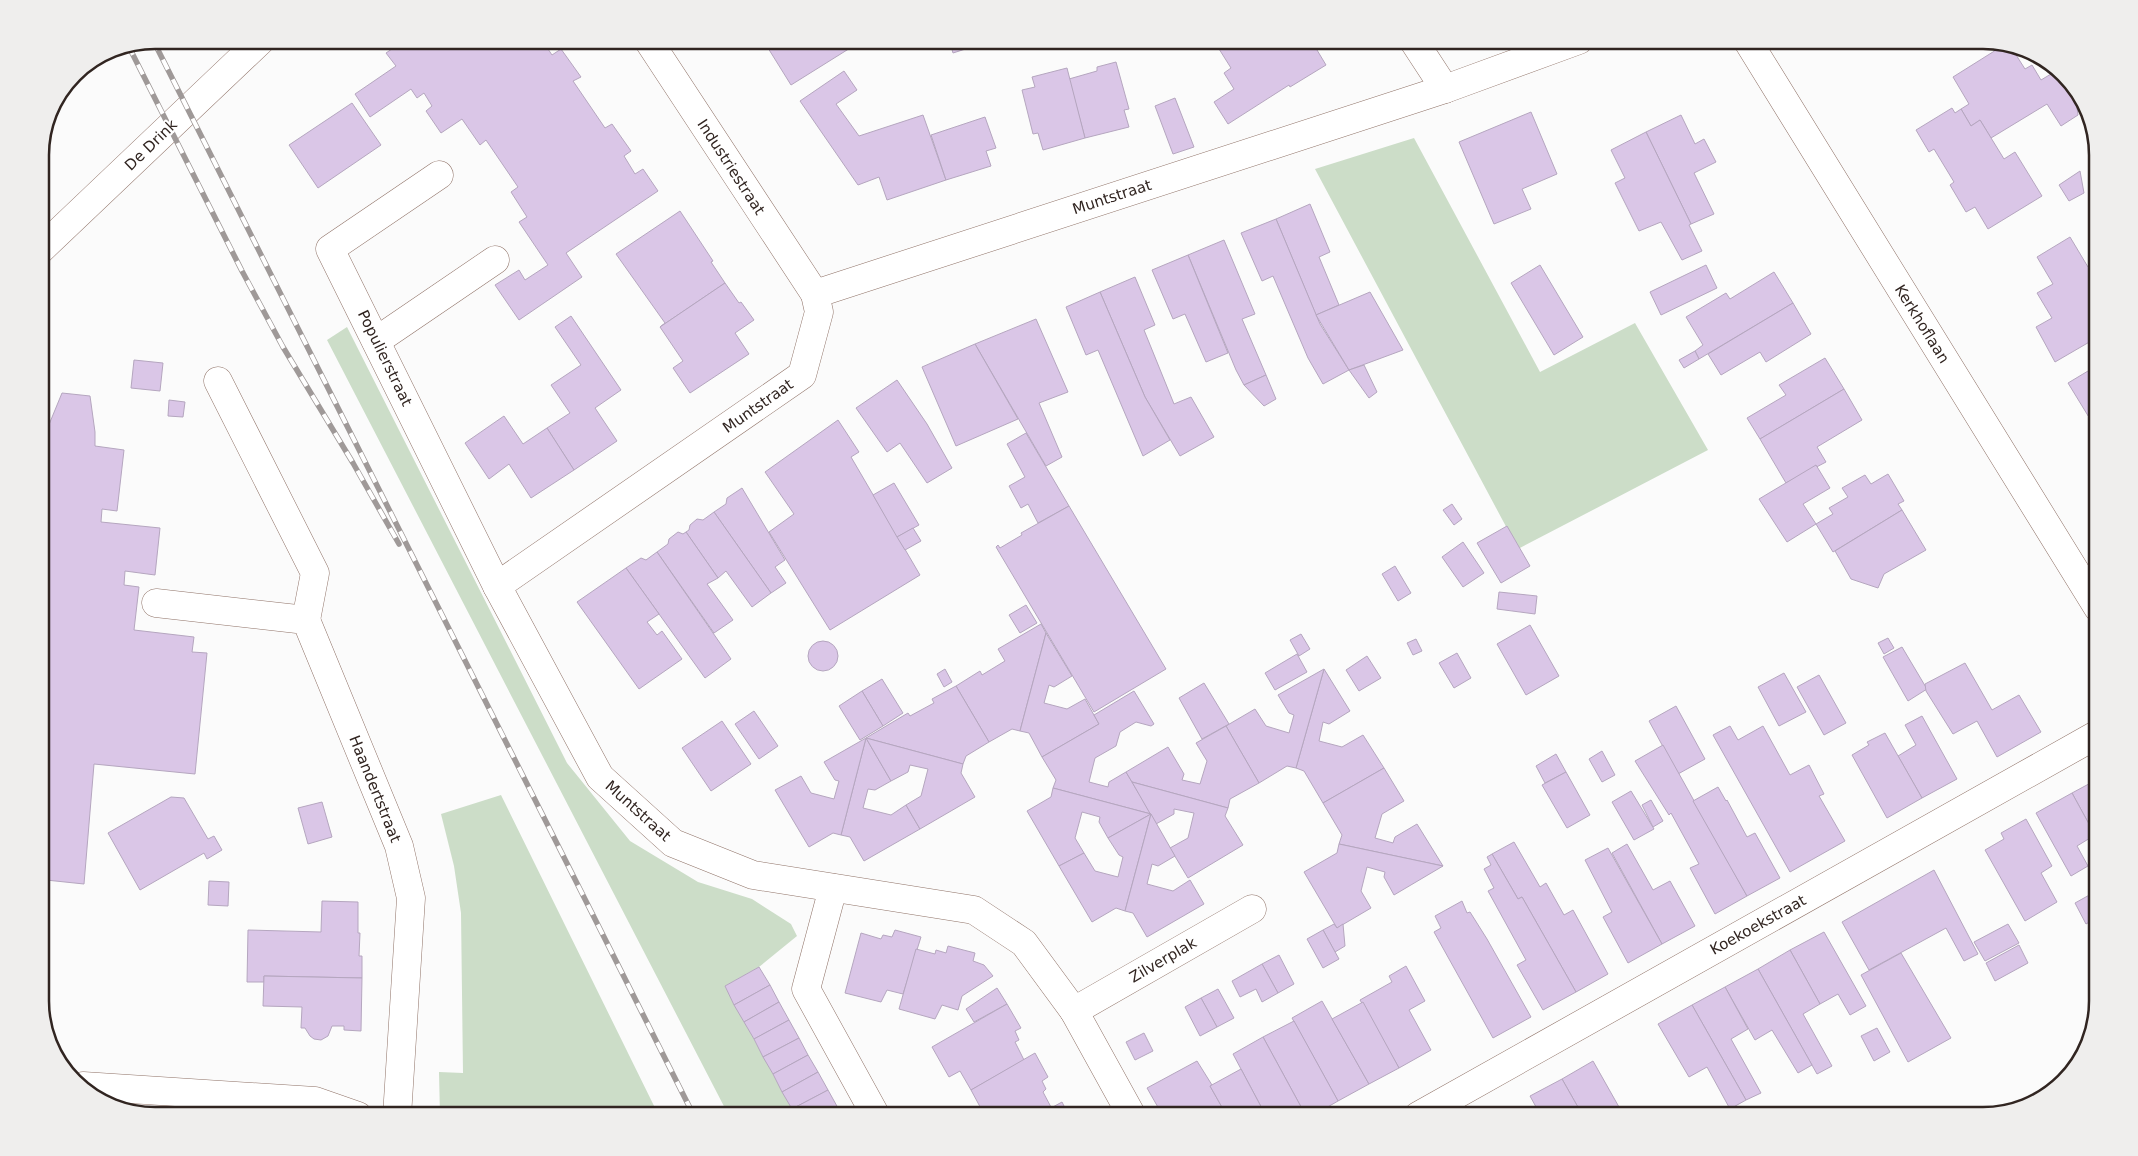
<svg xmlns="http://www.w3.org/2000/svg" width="2138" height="1156" viewBox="0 0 2138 1156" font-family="'DejaVu Sans',sans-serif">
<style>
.green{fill:#ccddc8}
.building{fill:#dac6e7;stroke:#b5a6bf}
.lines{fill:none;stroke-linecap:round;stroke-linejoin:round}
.minor-casing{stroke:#907368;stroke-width:29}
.minor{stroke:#fff;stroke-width:28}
.rail-casing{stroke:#9f9998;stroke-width:5.5}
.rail{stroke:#fff;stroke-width:4;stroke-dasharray:11;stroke-linecap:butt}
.labels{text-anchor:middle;stroke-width:4;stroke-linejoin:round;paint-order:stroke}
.street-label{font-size:15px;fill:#312521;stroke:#fff}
.rim{fill:none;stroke:#312521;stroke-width:2.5}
</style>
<rect width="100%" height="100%" fill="#fbfbfb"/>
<g class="green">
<polygon points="1414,138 1540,372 1635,323 1708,450 1518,549 1315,169"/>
<polygon points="347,327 567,763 630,841 698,882 752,899 791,924 797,936 759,967 725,986 796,1116 729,1116 327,340"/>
<polygon points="501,795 659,1116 440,1116 439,1072 463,1073 461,913 454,866 441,814"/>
</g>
<g class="building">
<polygon points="405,40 542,40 552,55 561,49 581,77 573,81 605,128 612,124 631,151 624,156 635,174 643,169 658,191 566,253 582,277 519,320 495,285 519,270 525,280 548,265 519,222 527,217 511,192 518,187 486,140 480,145 462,119 441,133 426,111 432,106 424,93 417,98 411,89 370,117 355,94 396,66 386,53"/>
<polygon points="763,40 863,40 791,85"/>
<polygon points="949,40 976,40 978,45 953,53"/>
<polygon points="979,40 1001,40 1002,43 981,48"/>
<polygon points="1125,40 1141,40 1130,47"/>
<polygon points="1216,40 1311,40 1326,65 1290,87 1289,85 1228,124 1214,102 1234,89 1224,73 1231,68 1214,41"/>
<polygon points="2004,45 2011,47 2025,69 2032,65 2041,80 2056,71 2074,87 2078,115 2061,126 2047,104 1991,138 1980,120 1971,126 1961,109 1969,104 1953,77"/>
<polygon points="1116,62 1129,109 1124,110 1129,127 1085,138 1069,79 1097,71 1097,67"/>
<polygon points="1067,68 1085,138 1043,150 1038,133 1033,134 1022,90 1035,87 1032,77"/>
<polygon points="844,71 857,90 836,104 859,136 923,115 946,180 887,200 879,177 858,185 800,101"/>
<polygon points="1175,98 1194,147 1173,154 1155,106"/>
<polygon points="352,103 381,145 318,188 289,145"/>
<polygon points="1952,108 1955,113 1961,109 1971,126 1980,120 2004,159 2015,152 2042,196 1988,229 1975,207 1966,212 1950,185 1954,182 1934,149 1929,152 1916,130"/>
<polygon points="1531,112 1557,174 1522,189 1531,209 1494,224 1459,142"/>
<polygon points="1681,115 1695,144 1704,139 1716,162 1694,173 1714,214 1691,224 1646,132"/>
<polygon points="985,117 996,148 986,151 991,166 946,180 931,135"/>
<polygon points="1646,132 1691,224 1689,225 1702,251 1682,260 1661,222 1639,231 1615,183 1625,178 1611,150"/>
<polygon points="2080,171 2084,193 2069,201 2059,185"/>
<polygon points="2098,190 2098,221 2096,222 2090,192"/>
<polygon points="1310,204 1330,252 1319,257 1339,305 1316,315 1276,219"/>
<polygon points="680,211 713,261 711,262 725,283 660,327 665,323 616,254"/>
<polygon points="1276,219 1320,324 1349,370 1323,384 1308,358 1273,276 1262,281 1241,233"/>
<polygon points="2070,237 2088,267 2090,264 2098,268 2098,337 2055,362 2036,327 2052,318 2037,293 2053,284 2037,257"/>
<polygon points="1224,240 1255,314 1242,319 1266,375 1244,385 1236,370 1188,255"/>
<polygon points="1188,255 1228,353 1206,362 1185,314 1173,319 1152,270"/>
<polygon points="1540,265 1583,337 1554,355 1511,283"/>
<polygon points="1706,265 1717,288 1661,315 1650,292"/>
<polygon points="1774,272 1793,303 1699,359 1695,351 1703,345 1686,317 1726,293 1730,299"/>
<polygon points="1135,277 1155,325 1144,330 1174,404 1191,397 1214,437 1180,456 1145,397 1100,292"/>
<polygon points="725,283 739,303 741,302 754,320 735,333 749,354 690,393 673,368 683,361 660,327"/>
<polygon points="1100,292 1145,397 1170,440 1143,456 1098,350 1086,355 1066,307"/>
<polygon points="1370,292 1403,350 1349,370 1316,315"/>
<polygon points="1793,303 1811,334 1766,362 1760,352 1721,375 1708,354"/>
<polygon points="571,316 621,390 595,408 617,441 574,470 547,428 570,413 551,385 581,365 555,327"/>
<polygon points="1036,319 1068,392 1039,403 1062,457 1046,466 975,344"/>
<polygon points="975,344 1018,419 956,446 922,367"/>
<polygon points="1695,351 1699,359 1684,368 1679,360"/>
<polygon points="1825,358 1844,389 1760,439 1747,418 1786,395 1779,385"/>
<polygon points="134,360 163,363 160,391 131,388"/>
<polygon points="1364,365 1377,392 1369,398 1349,370"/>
<polygon points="2098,365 2098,432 2068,383"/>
<polygon points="1266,375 1276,399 1264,406 1244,385"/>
<polygon points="897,380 927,424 952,468 927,483 900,443 887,452 856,408"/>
<polygon points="1844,389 1862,420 1817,447 1826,462 1786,483 1760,439"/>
<polygon points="62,393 90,396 95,432 95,446 124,450 117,511 102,509 101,522 160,528 155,575 125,571 124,585 139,587 134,630 194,637 192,652 207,653 195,774 94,764 84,884 46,880 45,889 40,889 40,441 47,441 48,427"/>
<polygon points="169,400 185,402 183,417 168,416"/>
<polygon points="504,416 523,444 547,428 574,470 531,498 509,464 489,479 465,443"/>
<polygon points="838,420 859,452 851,457 920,575 830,630 769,532 794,514 765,472"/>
<polygon points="1026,433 1069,506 1038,523 1028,504 1021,508 1009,486 1025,477 1007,444"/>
<polygon points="1816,465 1830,488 1803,504 1816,524 1787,542 1759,499"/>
<polygon points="1888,474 1904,501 1898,504 1902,510 1833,552 1816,524 1833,514 1829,508 1848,497 1842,488 1865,475 1871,484"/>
<polygon points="894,483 919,525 897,537 873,495"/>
<polygon points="742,488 785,560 775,567 786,583 771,593 714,512 726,504 727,498"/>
<polygon points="1452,504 1462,519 1454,525 1443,510"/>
<polygon points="1069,506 1166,669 1094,712 996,547 998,545 1000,548 1022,535 1021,533"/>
<polygon points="1902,510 1926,550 1884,574 1878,588 1851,579 1835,551"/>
<polygon points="714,512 771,593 752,607 726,571 718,578 686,532 689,530 690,525 697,519 703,520"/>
<polygon points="1507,526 1530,566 1501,583 1477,543"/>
<polygon points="913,528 921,541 905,550 897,537"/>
<polygon points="678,532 683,534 686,532 718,578 707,584 733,620 714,633 657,552 668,544 669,539"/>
<polygon points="1463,542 1484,573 1463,587 1442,557"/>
<polygon points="657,552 731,659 705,678 626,568 641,558 646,560"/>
<polygon points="1395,566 1411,593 1398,601 1382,574"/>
<polygon points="626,568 659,614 647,622 657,635 662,631 682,659 639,689 577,602"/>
<polygon points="1499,592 1537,596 1535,614 1497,609"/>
<polygon points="1026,605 1037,623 1020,633 1009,615"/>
<polygon points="1041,624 1046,633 1020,731 1012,729 989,742 956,686 980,671 982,675 1005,661 998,649"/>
<polygon points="1530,625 1559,676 1526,695 1497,644"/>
<polygon points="1046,633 1072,676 1054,687 1049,685 1044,703 1067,709 1085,699 1099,724 1042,757 1029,733 1020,731"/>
<polygon points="1301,634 1310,649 1299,656 1290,640"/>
<polygon points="1888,638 1894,648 1884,654 1878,643"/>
<polygon points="1416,639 1422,651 1413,655 1407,643"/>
<circle cx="823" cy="656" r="15"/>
<polygon points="1902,647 1927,689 1908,701 1883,657"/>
<polygon points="1457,653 1471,678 1454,688 1439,663"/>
<polygon points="1297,654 1307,672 1275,690 1265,673"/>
<polygon points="1367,656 1381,678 1359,691 1346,670"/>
<polygon points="1965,663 1992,710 2019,695 2041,732 1997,757 1977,721 1953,734 1926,691 1925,684"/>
<polygon points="945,669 952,682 944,687 937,674"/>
<polygon points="1324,669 1350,711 1329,724 1323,722 1319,741 1342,747 1363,735 1384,768 1323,803 1304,771 1296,768"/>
<polygon points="1324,669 1296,768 1287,766 1259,783 1226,726 1255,709 1266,726 1289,733 1294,715 1289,713 1278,695"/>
<polygon points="1784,673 1806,712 1779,726 1758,687"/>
<polygon points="1819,675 1846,723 1824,735 1797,687"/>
<polygon points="882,679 903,713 883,726 862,691"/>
<polygon points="1204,683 1229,724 1202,739 1179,698"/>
<polygon points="956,686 989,742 966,756 963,764 866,738 908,713 910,716 934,703 932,699"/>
<polygon points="862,691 883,726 860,740 839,706"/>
<polygon points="1134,691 1154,724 1151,726 1136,722 1120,732 1116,746 1095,758 1089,782 1108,787 1109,782 1126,772 1151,814 1053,788 1056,780 1042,757 1099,724 1094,715"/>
<polygon points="1676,706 1705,759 1678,774 1649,721"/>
<polygon points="754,711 778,746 759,759 735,724"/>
<polygon points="1922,716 1957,779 1922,798 1898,756 1916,745 1905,725"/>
<polygon points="722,721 751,764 711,791 682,748"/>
<polygon points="1226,726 1259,783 1230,799 1228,808 1132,782 1126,772 1168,747 1184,774 1182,780 1200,784 1207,761 1196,743"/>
<polygon points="1730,726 1738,740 1763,726 1790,775 1809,765 1824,794 1819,796 1845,841 1790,872 1713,735"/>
<polygon points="1885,733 1922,798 1887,818 1852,755 1869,745 1867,742"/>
<polygon points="866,738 891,781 875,790 868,789 863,808 891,815 906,805 920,829 864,861 850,837 841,835"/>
<polygon points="866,738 841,835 833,833 809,847 775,790 801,776 811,793 834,799 839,781 835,780 824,762"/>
<polygon points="866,738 963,764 961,773 975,797 920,829 906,805 921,796 928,769 910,765 908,772 891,781"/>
<polygon points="1663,745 1747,896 1715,914 1690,868 1699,864 1671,813 1669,815 1635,761"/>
<polygon points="1602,751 1615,775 1602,782 1589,759"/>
<polygon points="1556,754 1566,772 1545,783 1536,766"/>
<polygon points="1384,768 1404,801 1382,814 1375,838 1393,843 1395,837 1417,824 1443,866 1339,844 1342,835 1323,803"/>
<polygon points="1566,772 1590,815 1567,828 1542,785"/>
<polygon points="2098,779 2098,834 2095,835 2072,793"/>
<polygon points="1132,782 1228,808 1225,816 1243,845 1188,878 1170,848 1188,838 1194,813 1174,809 1174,814 1156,824"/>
<polygon points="1718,787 1726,801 1727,800 1747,837 1755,833 1780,878 1747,896 1693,801"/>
<polygon points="1053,788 1151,814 1108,838 1099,822 1100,817 1082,812 1075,838 1084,853 1059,866 1027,811 1051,797"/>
<polygon points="1631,791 1654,829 1634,840 1612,802"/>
<polygon points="2072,793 2095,835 2077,846 2088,866 2071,876 2036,813"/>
<polygon points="171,797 184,798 208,839 214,836 222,850 207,859 204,853 140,890 108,833"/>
<polygon points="1651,800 1663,821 1653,827 1642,805"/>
<polygon points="322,802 332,837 308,844 298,808"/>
<polygon points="1151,814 1125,911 1116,908 1092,922 1059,866 1084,853 1095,871 1118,877 1123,857 1119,855 1108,838"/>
<polygon points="1151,814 1175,856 1158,866 1152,864 1147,884 1173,891 1190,880 1204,904 1147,937 1133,913 1125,911"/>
<polygon points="2026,819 2052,866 2041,873 2057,902 2025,921 1985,850 2004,839 2001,833"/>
<polygon points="1514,842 1540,887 1546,883 1564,915 1573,910 1608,974 1576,992 1522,897 1518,899 1492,854"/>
<polygon points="1339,844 1443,866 1394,895 1384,877 1385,872 1367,867 1361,891 1371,908 1337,928 1304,872 1337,853"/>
<polygon points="1627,844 1653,890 1670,881 1695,926 1662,944 1612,853"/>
<polygon points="1608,848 1662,944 1628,963 1603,917 1612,912 1585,860"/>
<polygon points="1492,854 1518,899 1522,897 1576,992 1543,1010 1517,965 1526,960 1488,891 1494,888 1484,869 1491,865 1487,857"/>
<polygon points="1934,870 1978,954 1964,961 1946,928 1869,970 1842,922"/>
<polygon points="209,881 229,882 228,906 208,905"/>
<polygon points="40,889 45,889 40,931"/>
<polygon points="2093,893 2098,901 2098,917 2086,924 2075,903"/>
<polygon points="322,901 358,902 358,933 360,933 359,956 362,956 362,978 264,976 264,982 247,982 248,930 321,932"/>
<polygon points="1462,901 1467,913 1470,912 1487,939 1531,1017 1493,1038 1434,932 1441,928 1435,916"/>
<polygon points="1334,924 1337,928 1343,924 1345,946 1335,952 1323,930"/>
<polygon points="2008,924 2019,943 1985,961 1974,942"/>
<polygon points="895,930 921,937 903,994 887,990 881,1002 845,993 861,933 881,939 883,935 892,937"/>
<polygon points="1323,930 1339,959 1323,968 1307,939"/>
<polygon points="1824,932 1866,1006 1850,1015 1838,994 1820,1004 1790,950"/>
<polygon points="2019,945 2028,963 1995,981 1986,963"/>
<polygon points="948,946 975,953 973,961 984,965 993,976 962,996 958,1010 942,1005 935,1019 899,1009 916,949 935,954 936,950 946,953"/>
<polygon points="1790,950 1820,1004 1803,1014 1832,1066 1817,1074 1758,969"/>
<polygon points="1901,953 1951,1038 1908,1062 1861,975"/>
<polygon points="1279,955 1294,984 1278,993 1262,964"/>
<polygon points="1262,964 1278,993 1262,1002 1256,989 1240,997 1232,981"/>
<polygon points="1406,966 1425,1001 1409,1010 1431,1050 1399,1068 1360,1000 1392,982 1389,976"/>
<polygon points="759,967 770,985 734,1005 725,986"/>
<polygon points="1758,969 1812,1065 1798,1073 1772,1030 1755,1040 1725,987"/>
<polygon points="264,976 362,978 361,1031 344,1030 344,1026 332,1026 328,1036 321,1040 314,1039 310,1036 305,1028 301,1028 302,1007 263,1006"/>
<polygon points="770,985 779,1002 744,1022 734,1005"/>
<polygon points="1725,987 1748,1029 1731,1039 1761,1093 1746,1100 1692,1005"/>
<polygon points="997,988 1007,1004 974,1022 966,1009"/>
<polygon points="1218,989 1234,1018 1217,1027 1201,998"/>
<polygon points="1201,998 1217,1027 1200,1036 1185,1007"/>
<polygon points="1322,1001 1369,1084 1338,1101 1292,1018"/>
<polygon points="779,1002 789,1020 754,1039 744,1022"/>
<polygon points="1363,1002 1399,1068 1369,1084 1332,1019"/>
<polygon points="1007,1004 1021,1028 1015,1031 1019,1040 1015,1042 1024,1060 971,1090 960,1071 949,1077 932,1047"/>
<polygon points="1692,1005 1746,1100 1730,1109 1707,1067 1689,1077 1658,1024"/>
<polygon points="789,1020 799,1038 763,1057 754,1039"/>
<polygon points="1294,1021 1338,1101 1312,1116 1306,1116 1263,1037"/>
<polygon points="1877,1028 1890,1052 1874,1061 1861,1036"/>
<polygon points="1144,1033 1153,1051 1135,1060 1126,1042"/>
<polygon points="1263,1037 1306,1116 1266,1116 1233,1054"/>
<polygon points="799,1038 808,1055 773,1074 763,1057"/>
<polygon points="1035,1053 1048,1077 1042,1081 1046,1089 1043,1092 1052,1109 1039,1116 985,1116 971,1090"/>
<polygon points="808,1055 818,1072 782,1092 773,1074"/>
<polygon points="1197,1061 1212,1085 1210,1086 1227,1116 1163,1116 1147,1088"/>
<polygon points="1593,1061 1619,1107 1609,1113 1610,1116 1583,1116 1562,1079"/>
<polygon points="1241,1069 1266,1116 1227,1116 1210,1086"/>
<polygon points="818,1072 828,1090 792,1109 782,1092"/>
<polygon points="1562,1079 1583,1116 1541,1116 1530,1096"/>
<polygon points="828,1090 838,1108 823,1116 796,1116 792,1109"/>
<polygon points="1062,1102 1069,1116 1039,1116 1051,1108"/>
<polygon points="838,1108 842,1116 823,1116"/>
</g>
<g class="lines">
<defs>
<g id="minor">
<polyline points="648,40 815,294"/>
<polyline points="1413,40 1445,89"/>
<polyline points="1747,40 2098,608"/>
<polyline points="439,175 330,249 497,586"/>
<polyline points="40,250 261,40"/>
<polyline points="376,341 495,260"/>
<polyline points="218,381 315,573 306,620"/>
<polyline points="156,603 306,620 399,846 411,898 397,1116"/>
<polyline points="833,888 806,989 876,1116"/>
<polyline points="1074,1011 1252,909"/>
<polyline points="83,1086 315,1101 358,1116"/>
<polyline points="1132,1116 1074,1011 1024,943 974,910 753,875 673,843 600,777 497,586 802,375 819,312 815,294 1445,89 1579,40"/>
<polyline points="1418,1116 2098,734"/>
</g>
</defs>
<use href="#minor" class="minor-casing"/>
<use href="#minor" class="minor"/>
<defs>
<g id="rail">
<polyline points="153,40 694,1116"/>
<polyline points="128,45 242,271 283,347 353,463 399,544"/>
</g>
</defs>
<use href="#rail" class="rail-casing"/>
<use href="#rail" class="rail"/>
</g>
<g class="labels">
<g class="street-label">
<text transform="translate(151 145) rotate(-44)" y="5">De Drink</text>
<text transform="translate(731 167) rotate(57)" y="5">Industriestraat</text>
<text transform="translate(1112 197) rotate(-18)" y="5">Muntstraat</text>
<text transform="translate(1922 324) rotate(58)" y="5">Kerkhoflaan</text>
<text transform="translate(385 358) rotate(64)" y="5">Populierstraat</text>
<text transform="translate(758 406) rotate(-35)" y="5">Muntstraat</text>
<text transform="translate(375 789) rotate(68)" y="5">Haandertstraat</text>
<text transform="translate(638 811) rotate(42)" y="5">Muntstraat</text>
<text transform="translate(1758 925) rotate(-29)" y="5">Koekoekstraat</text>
<text transform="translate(1163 960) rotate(-30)" y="5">Zilverplak</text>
</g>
</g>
<path d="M0 0H2138V1156H0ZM155 49H1983A106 106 0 0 1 2089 155V1001A106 106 0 0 1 1983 1107H155A106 106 0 0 1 49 1001V155A106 106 0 0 1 155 49Z" fill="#efeeed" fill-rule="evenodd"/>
<path class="rim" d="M155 49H1983A106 106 0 0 1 2089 155V1001A106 106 0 0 1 1983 1107H155A106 106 0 0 1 49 1001V155A106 106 0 0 1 155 49Z"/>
</svg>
